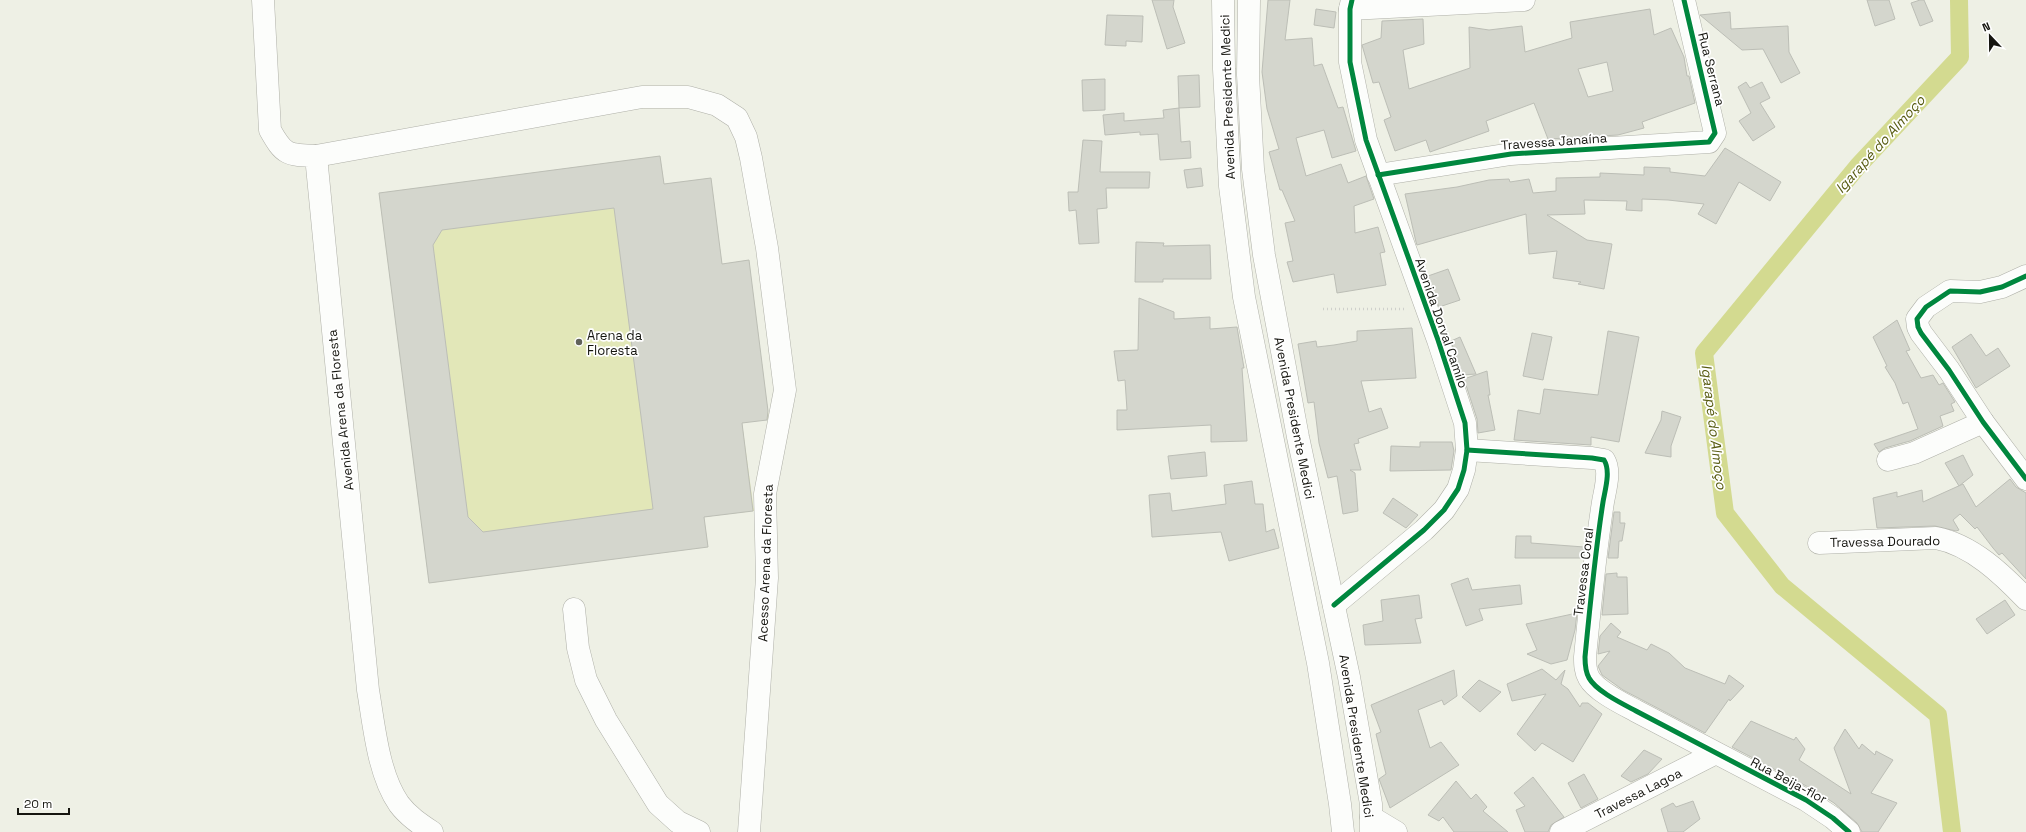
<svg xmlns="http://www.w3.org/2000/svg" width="2026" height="832" viewBox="0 0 2026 832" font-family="'Space Grotesk',sans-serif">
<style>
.green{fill:#e2e7b8}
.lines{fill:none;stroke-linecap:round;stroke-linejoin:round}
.canal{stroke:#d3da90;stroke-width:18}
.building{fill:#d4d6cd;stroke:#bcbeb6;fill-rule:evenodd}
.minor-casing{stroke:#afb0a8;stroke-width:23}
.major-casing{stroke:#afb0a8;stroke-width:23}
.path{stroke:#cfd0cc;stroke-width:2.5;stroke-dasharray:1 3;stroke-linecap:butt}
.minor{stroke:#fcfdfb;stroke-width:22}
.major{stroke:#fcfdfb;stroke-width:22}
.cycleway-casing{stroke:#fff;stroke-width:8}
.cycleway{stroke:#00873e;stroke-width:5}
.poi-dot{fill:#61625a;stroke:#fff;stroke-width:1.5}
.labels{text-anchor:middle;stroke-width:3.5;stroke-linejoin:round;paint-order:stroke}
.street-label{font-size:13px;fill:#15150f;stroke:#fff}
.poi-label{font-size:13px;fill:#15150f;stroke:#fff;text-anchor:start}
.water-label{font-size:14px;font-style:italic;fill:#575b10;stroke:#fff}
</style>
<rect width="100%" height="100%" fill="#eef0e5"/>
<polygon class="green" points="660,156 664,184 711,178 722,264 749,260 769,419 742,423 754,511 704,517 708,547 429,583 379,193"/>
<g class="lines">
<polyline class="canal" points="1952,832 1938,715 1782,586 1725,513 1704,353 1858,166 1960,57 1959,0"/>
</g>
<g class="building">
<polygon points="1152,0 1174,0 1173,7 1185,43 1167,49"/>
<polygon points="1268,0 1290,0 1285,40 1312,38 1314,66 1322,64 1338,108 1343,107 1356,151 1332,158 1324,130 1296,138 1306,176 1341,164 1348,183 1366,176 1374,199 1354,206 1355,233 1378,227 1385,252 1380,253 1386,285 1337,293 1334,274 1293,282 1287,262 1293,261 1285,223 1295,221 1282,190 1280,190 1269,152 1279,149 1267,109 1262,72"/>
<polygon points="1867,0 1889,0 1895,19 1875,26"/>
<polygon points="1920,0 1924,0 1933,21 1920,26 1911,3"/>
<polygon points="1316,9 1336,12 1334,28 1314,25"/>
<path d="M 1650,9 L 1654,35 L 1671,28 L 1684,57 L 1687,76 L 1689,76 L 1695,103 L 1642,122 L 1644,128 L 1618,135 L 1548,139 L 1534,103 L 1486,121 L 1489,131 L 1430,152 L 1426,140 L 1395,151 L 1384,120 L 1391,117 L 1379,82 L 1373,83 L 1362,45 L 1381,38 L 1382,21 L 1423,19 L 1424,44 L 1403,50 L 1409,89 L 1470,68 L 1469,27 L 1489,30 L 1522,26 L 1525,52 L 1572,38 L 1570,22 ZM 1607,62 L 1613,91 L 1588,97 L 1578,69 Z"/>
<polygon points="1730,12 1731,29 1788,26 1789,52 1800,73 1781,83 1763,49 1742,50 1700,15"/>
<polygon points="1107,15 1143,16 1142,42 1126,41 1126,46 1105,45"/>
<polygon points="1199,75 1200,107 1179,108 1178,76"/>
<polygon points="1105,79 1105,110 1083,111 1082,80"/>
<polygon points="1746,82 1750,88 1762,82 1770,98 1760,103 1775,127 1753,141 1739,121 1751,113 1738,87"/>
<polygon points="1179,108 1181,142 1190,141 1191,158 1160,160 1158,134 1140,135 1140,132 1105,135 1103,115 1124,113 1124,121 1164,118 1163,110"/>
<polygon points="1083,140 1102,141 1100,172 1150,172 1149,188 1106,188 1107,208 1097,209 1099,243 1079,244 1076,210 1069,211 1068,192 1078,192"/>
<polygon points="1725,148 1781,182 1770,201 1739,182 1716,224 1698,214 1704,204 1668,200 1642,199 1642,211 1626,210 1627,201 1584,200 1585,214 1547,215 1587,240 1612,244 1604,289 1578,284 1581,282 1553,278 1557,251 1529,254 1526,214 1417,245 1416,242 1405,194 1457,187 1489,180 1509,179 1510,182 1529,179 1533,193 1556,191 1556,178 1600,177 1600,173 1644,175 1644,167 1670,168 1670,172 1705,176"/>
<path d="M 660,156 L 664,184 L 711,178 L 722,264 L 749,260 L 768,411 L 767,420 L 742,423 L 753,511 L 704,517 L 708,547 L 429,583 L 379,193 ZM 614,208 L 653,509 L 483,532 L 468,517 L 433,245 L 442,230 Z"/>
<polygon points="1201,168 1203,186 1187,188 1184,170"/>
<polygon points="1136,242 1164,243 1163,246 1210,245 1211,279 1163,279 1163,282 1135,282"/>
<polygon points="1448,269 1460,300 1439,307 1428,276"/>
<polygon points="1139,298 1174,312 1174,319 1210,317 1210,329 1237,327 1244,368 1242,368 1247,441 1211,442 1211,425 1117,430 1117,410 1127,410 1125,380 1118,381 1114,351 1138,350"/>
<polygon points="1897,320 1910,350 1906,351 1921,378 1933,375 1939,385 1943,383 1955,402 1951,404 1954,411 1940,416 1943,426 1910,441 1885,448 1879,452 1874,444 1918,429 1908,402 1903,404 1895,383 1885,367 1887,366 1873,337"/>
<polygon points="1412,328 1416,378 1361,381 1369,412 1381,408 1388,428 1358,439 1359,443 1354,444 1361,470 1350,470 1355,473 1358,511 1343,514 1337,476 1328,478 1319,443 1314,402 1308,403 1298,344 1316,341 1317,347 1334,345 1357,341 1357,331"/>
<polygon points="1608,331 1639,337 1619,442 1591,437 1591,445 1514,440 1518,410 1540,414 1544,389 1598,395"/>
<polygon points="1532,333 1552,337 1543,380 1523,376"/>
<polygon points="1971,334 1986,356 1998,348 2010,366 1976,388 1952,347"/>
<polygon points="1460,337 1476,374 1462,375 1451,341"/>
<polygon points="1487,371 1490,395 1488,395 1495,430 1478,433 1477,419 1464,379"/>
<polygon points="1662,411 1681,417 1671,446 1671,457 1645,453 1661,420"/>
<polygon points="1420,442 1452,442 1454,451 1451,470 1390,471 1391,446 1420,447"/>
<polygon points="1205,452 1207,476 1171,479 1168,456"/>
<polygon points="1963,455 1973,475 1959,486 1945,463"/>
<polygon points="2010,479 2016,487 2026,493 2026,579 2002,553 1999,555 1993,548 1977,527 1975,529 1960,514 1953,520 1959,530 1956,531 1935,526 1877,528 1873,498 1897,492 1897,497 1922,490 1923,502 1963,484 1976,507"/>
<polygon points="1252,481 1255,504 1263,504 1266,532 1274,529 1279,548 1229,561 1221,532 1152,537 1149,495 1170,493 1172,511 1226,504 1224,485"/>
<polygon points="1393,498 1418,515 1406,528 1383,513"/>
<polygon points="1614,512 1620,512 1620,523 1625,523 1622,541 1619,541 1618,558 1608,558"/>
<polygon points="1516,536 1531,536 1531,543 1584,547 1583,558 1515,558"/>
<polygon points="1617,573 1617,577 1627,577 1628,614 1602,615 1606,574"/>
<polygon points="1468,578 1472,590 1520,585 1522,604 1479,609 1483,620 1466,626 1451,584"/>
<polygon points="1419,595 1422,618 1415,619 1421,643 1365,645 1363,625 1383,621 1381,600"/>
<polygon points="2005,600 2015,615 1987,634 1976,619"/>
<polygon points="1577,613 1575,630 1567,660 1551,664 1527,654 1537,650 1526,624"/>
<polygon points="1611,623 1621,632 1617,637 1647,650 1651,644 1669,653 1685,668 1725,684 1729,675 1744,686 1730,701 1729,699 1705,733 1623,690 1602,675 1598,666 1610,651 1598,654 1600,636"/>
<polygon points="1542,669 1556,680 1565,670 1561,684 1568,689 1580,707 1582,703 1588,703 1602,714 1573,762 1542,743 1535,751 1517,734 1546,694 1512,701 1507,684"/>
<polygon points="1454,670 1457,696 1444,705 1442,700 1418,710 1430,748 1441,742 1459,765 1390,808 1379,779 1386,774 1376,734 1381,732 1371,705"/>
<polygon points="1479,680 1501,692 1480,712 1462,697"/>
<polygon points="1751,721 1794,740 1796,737 1805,749 1799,760 1851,794 1834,748 1845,729 1859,749 1862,744 1875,755 1876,751 1893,760 1871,793 1897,803 1878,832 1862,832 1857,823 1834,803 1812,789 1732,747"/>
<polygon points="1644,750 1662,759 1648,774 1631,782 1621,776"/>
<polygon points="1584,774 1598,799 1581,808 1568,783"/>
<polygon points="1533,777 1564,817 1551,825 1548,832 1525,832 1516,810 1525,806 1514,793"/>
<polygon points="1456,781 1471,799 1476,794 1487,807 1483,811 1508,832 1454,832 1443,817 1439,821 1428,815"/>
<polygon points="1693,801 1700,819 1683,832 1668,832 1661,809 1673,803 1676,807"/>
</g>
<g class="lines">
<defs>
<g id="minor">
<path d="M 263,0 L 270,130 C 284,155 287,155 316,156 L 368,690 C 374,725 378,774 399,804 C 408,816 420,824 432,832"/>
<polyline points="1350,9 1524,0"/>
<polyline points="316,156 642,97 688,97 717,105 737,118 746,137 751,158 767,248 785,390 765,494 767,578 749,832"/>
<polyline points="1378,175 1511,154 1709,142 1715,133 1684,0"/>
<polyline points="2026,276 2002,287 1980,292 1950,291 1926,307 1917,319 1918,327 1921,333 1949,370 1983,422 2026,479"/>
<path d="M 1467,450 L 1592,458 L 1604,460 C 1611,471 1605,490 1603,502 C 1595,553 1590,605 1585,657 C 1585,664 1585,671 1589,678 C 1596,691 1623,704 1636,711 L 1806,800 L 1833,818 L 1849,832"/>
<polyline points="1888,460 1914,453 1983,422"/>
<path d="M 1819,543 L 1936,538 C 1972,545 2002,574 2026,599"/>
<polyline points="1334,605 1424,530 1444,510 1458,489 1464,470 1467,450 1465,423 1438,340 1366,140 1350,62 1350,9 1352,0"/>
<polyline points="574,609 578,648 586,680 606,720 658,804 678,822 699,832"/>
<polyline points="1371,817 1396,832"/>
<polyline points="1561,832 1714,754"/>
</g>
<g id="major">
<polyline points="1223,0 1224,69 1230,186 1244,297 1318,663 1340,804 1343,832"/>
<polyline points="1249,0 1248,75 1253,169 1264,255 1298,437 1349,677 1371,804 1371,832"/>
</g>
</defs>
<use href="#minor" class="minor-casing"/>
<use href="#major" class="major-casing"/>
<polyline class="path" points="1323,309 1406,309"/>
<use href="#minor" class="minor"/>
<use href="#major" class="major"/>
<defs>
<g id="cycleway">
<polyline points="1378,175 1511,154 1709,142 1715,133 1684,0"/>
<polyline points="2026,276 2002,287 1980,292 1950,291 1926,307 1917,319 1918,327 1921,333 1949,370 1983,422 2026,479"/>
<path d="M 1467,450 L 1592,458 L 1604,460 C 1611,471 1605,490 1603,502 C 1595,553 1590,605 1585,657 C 1585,664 1585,671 1589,678 C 1596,691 1623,704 1636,711 L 1806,800 L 1833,818 L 1849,832"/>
<polyline points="1334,605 1424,530 1444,510 1458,489 1464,470 1467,450 1465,423 1438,340 1366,140 1350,62 1350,9 1352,0"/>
</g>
</defs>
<use href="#cycleway" class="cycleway-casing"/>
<use href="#cycleway" class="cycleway"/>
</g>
<circle class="poi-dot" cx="579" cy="342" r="4"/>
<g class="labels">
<g class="street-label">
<text transform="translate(1712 69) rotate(76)" y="5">Rua Serrana</text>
<text transform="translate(1227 97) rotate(-92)" y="5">Avenida Presidente Medici</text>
<text transform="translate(1554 141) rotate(-4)" y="5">Travessa Janaína</text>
<text transform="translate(1442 323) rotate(71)" y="5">Avenida Dorval Camilo</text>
<text transform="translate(340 410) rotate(-96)" y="5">Avenida Arena da Floresta</text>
<text transform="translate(1295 418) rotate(79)" y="5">Avenida Presidente Medici</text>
<text transform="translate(1885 541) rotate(-1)" y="5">Travessa Dourado</text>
<text transform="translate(765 563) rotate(-88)" y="5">Acesso Arena da Floresta</text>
<text transform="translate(1583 572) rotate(-83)" y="5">Travessa Coral</text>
<text transform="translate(1357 736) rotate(81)" y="5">Avenida Presidente Medici</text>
<text transform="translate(1789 780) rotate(28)" y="5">Rua Beija-flor</text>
<text transform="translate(1638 793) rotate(-27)" y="5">Travessa Lagoa</text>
</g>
<g class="poi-label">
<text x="587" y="340">Arena da<tspan x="587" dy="15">Floresta</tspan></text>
</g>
<g class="water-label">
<text transform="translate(1880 144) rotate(-48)" y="5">Igarapé do Almoço</text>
<text transform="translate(1714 427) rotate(83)" y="5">Igarapé do Almoço</text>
</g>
</g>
<g transform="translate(1990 36) rotate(338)" stroke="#ffffff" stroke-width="3" paint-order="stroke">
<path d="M0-3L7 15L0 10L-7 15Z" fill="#15150f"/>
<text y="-6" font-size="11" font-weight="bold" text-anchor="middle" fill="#15150f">N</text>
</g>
<path d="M18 808v6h51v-6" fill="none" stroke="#15150f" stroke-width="2"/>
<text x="24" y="808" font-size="12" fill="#15150f" stroke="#ffffff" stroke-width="3" paint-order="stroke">20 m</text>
</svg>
